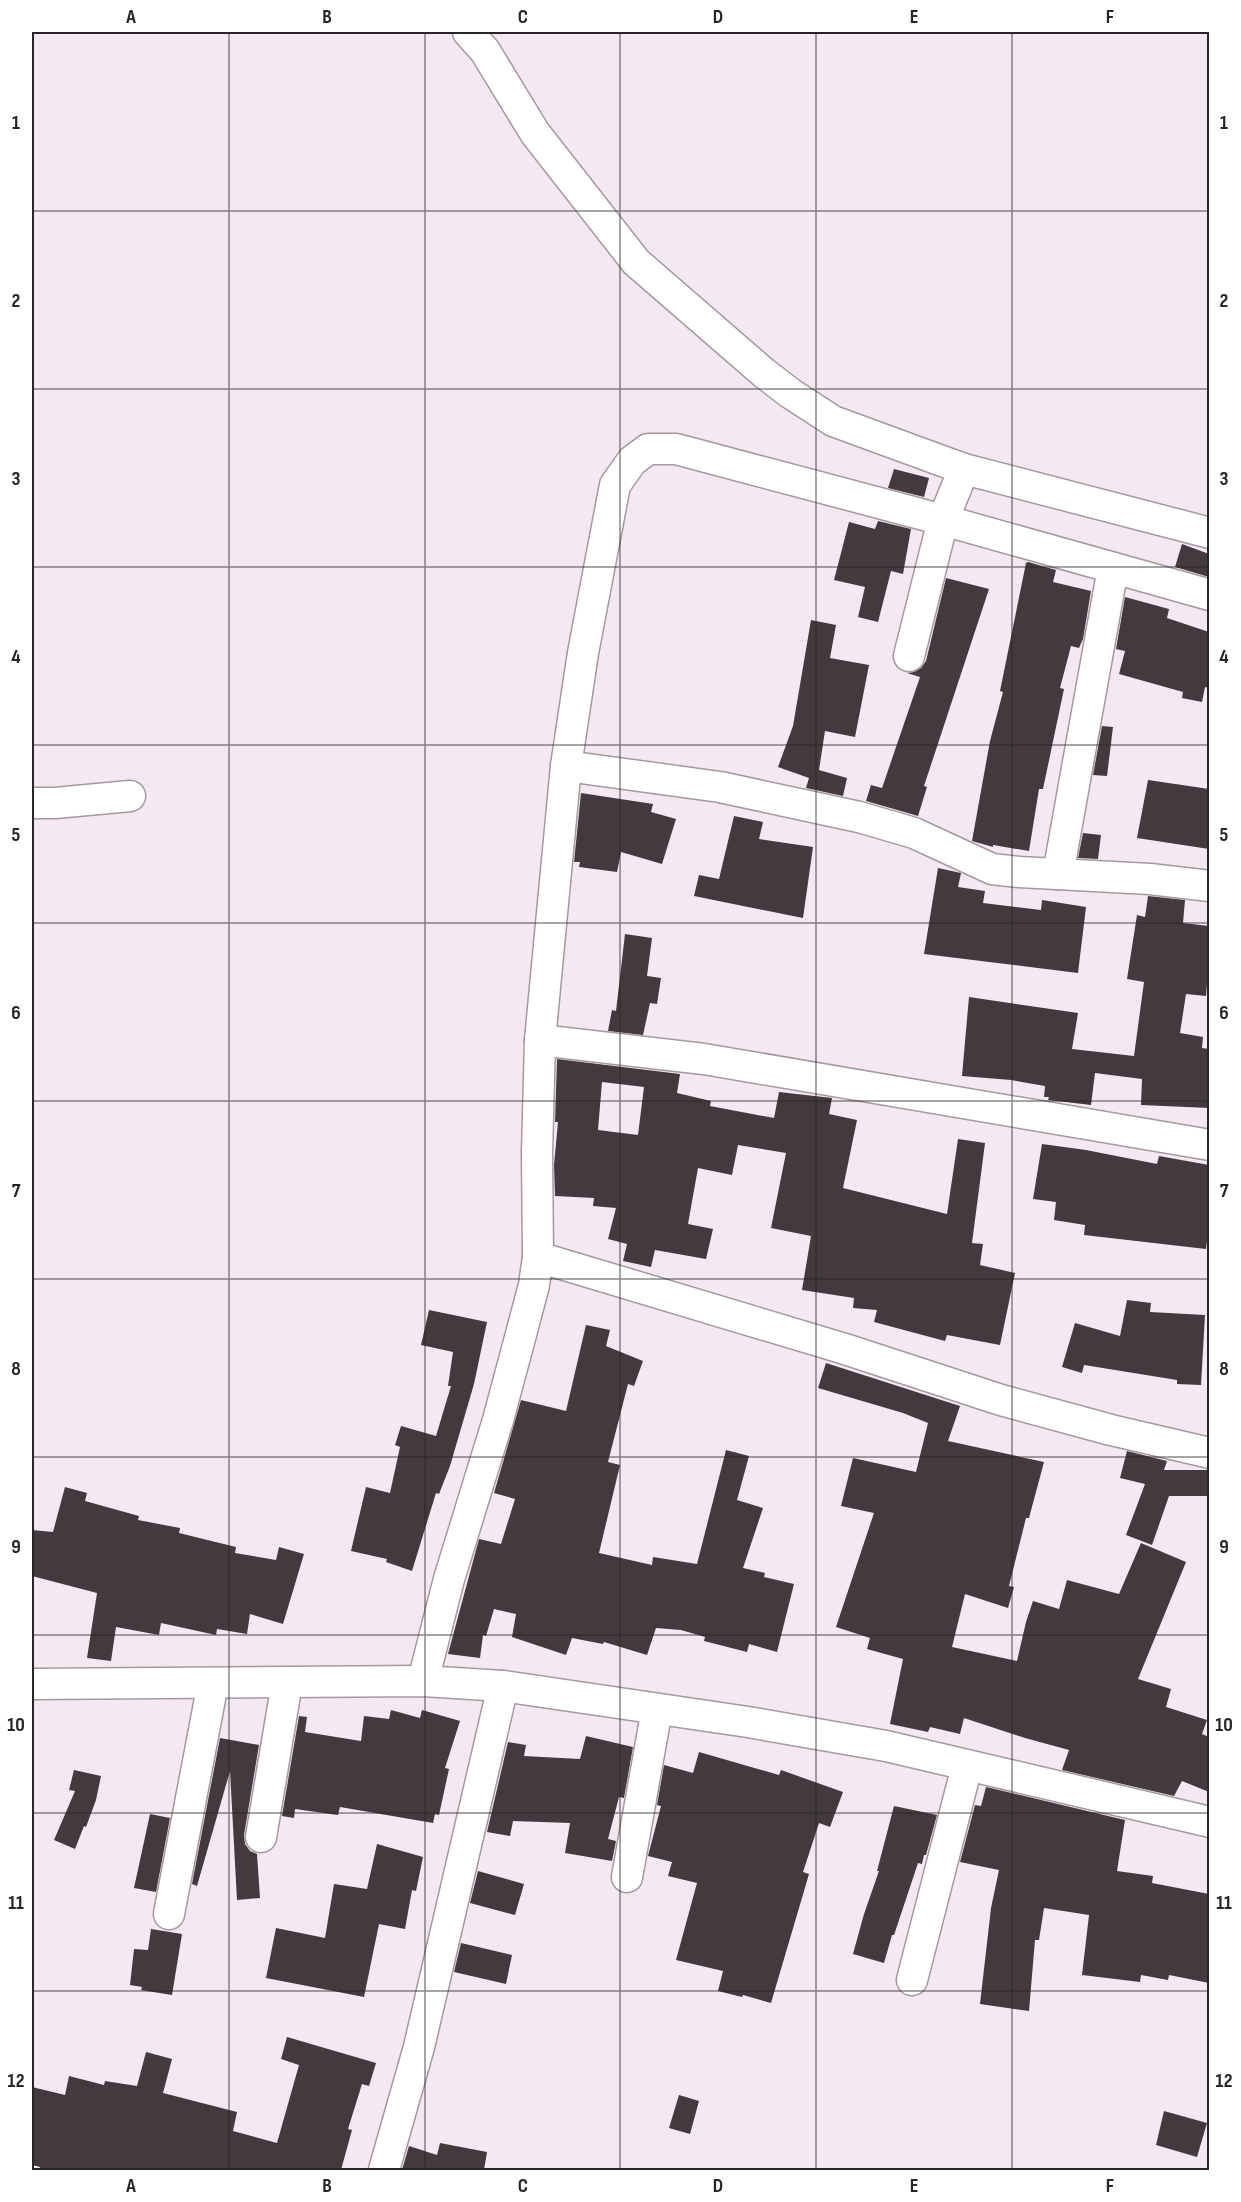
<svg xmlns="http://www.w3.org/2000/svg" width="1241" height="2202" viewBox="0 0 1241 2202" font-family="'Sofia Sans Condensed',sans-serif">
<style>
.building{fill:#433a40;fill-rule:evenodd}
.lines{fill:none;stroke-linecap:round;stroke-linejoin:round}
.minor-casing{stroke:#a499a1;stroke-width:33}
.minor{stroke:#fff;stroke-width:30}
.grid{fill:none;stroke:#282427;stroke-width:1.5;stroke-opacity:0.55}
.neatline{fill:none;stroke:#282427;stroke-width:2}
.grid-label{font-size:20px;text-anchor:middle;font-weight:bold;fill:#282427}
</style>
<rect width="100%" height="100%" fill="#f4e9f0"/>
<g class="building">
<polygon points="894,469 929,478 924,497 888,488"/>
<polygon points="878,521 911,529 903,574 891,571 878,622 858,617 865,587 834,580 849,522 875,529"/>
<polygon points="1182,544 1209,554 1209,577 1175,567"/>
<polygon points="1028,562 1056,570 1053,582 1091,591 1083,639 1079,648 1071,646 1060,688 1064,689 1043,789 1039,789 1029,851 993,845 993,847 972,841 990,741 1003,692 1000,691 1026,563"/>
<polygon points="946,578 989,589 924,786 927,787 918,816 866,801 871,785 882,788 920,677 907,673 914,672 921,668 926,661"/>
<polygon points="1125,597 1169,609 1167,618 1209,632 1209,688 1205,687 1202,702 1182,698 1183,692 1119,674 1125,651 1116,649"/>
<polygon points="811,620 836,625 830,658 869,665 855,737 825,731 819,770 847,778 843,796 806,788 809,778 778,767 793,726"/>
<polygon points="1102,726 1113,727 1107,776 1093,775"/>
<polygon points="1148,780 1209,789 1209,849 1137,838"/>
<polygon points="581,793 653,804 651,812 676,819 662,864 621,852 617,872 579,867 580,862 574,862"/>
<polygon points="734,816 763,822 759,839 813,847 803,918 694,896 699,875 719,879"/>
<polygon points="1083,833 1101,835 1098,859 1078,858"/>
<polygon points="938,868 961,873 958,887 985,891 983,903 1041,910 1042,900 1086,907 1078,973 924,954"/>
<polygon points="1148,896 1185,900 1183,923 1209,926 1209,960 1206,996 1186,994 1180,1033 1203,1037 1202,1048 1209,1049 1209,1108 1141,1105 1142,1079 1095,1073 1091,1105 1048,1100 1049,1097 1044,1097 1045,1086 1011,1080 962,1076 969,997 1078,1013 1072,1049 1134,1056 1144,982 1127,979 1137,915 1145,917"/>
<polygon points="625,934 652,938 647,976 661,978 657,1004 650,1003 643,1035 608,1031 612,1010 616,1011"/>
<path d="M 557,1059 L 680,1074 L 677,1093 L 711,1101 L 710,1106 L 774,1118 L 779,1092 L 832,1098 L 829,1114 L 857,1120 L 843,1188 L 947,1214 L 958,1139 L 985,1143 L 972,1243 L 983,1244 L 980,1265 L 1015,1273 L 1000,1345 L 947,1335 L 945,1341 L 874,1322 L 877,1310 L 853,1308 L 854,1298 L 802,1290 L 811,1236 L 771,1228 L 786,1153 L 738,1145 L 732,1175 L 698,1168 L 688,1224 L 713,1229 L 706,1259 L 655,1250 L 651,1267 L 623,1261 L 627,1244 L 608,1239 L 616,1208 L 593,1206 L 594,1198 L 555,1196 L 554,1165 L 558,1122 L 555,1122 ZM 602,1082 L 644,1087 L 638,1135 L 598,1130 Z"/>
<polygon points="1042,1144 1086,1150 1157,1164 1159,1156 1209,1165 1209,1224 1206,1249 1084,1235 1085,1225 1054,1220 1056,1202 1033,1199"/>
<polygon points="1127,1300 1151,1303 1150,1312 1205,1315 1201,1385 1177,1384 1177,1380 1084,1365 1082,1373 1062,1367 1075,1323 1120,1336"/>
<polygon points="429,1310 487,1322 474,1384 450,1466 439,1494 436,1493 412,1571 386,1562 387,1559 351,1551 366,1487 390,1493 400,1447 395,1445 401,1426 436,1436 451,1386 448,1386 453,1352 421,1345"/>
<polygon points="586,1325 610,1330 606,1346 643,1361 634,1386 628,1384 608,1462 620,1465 599,1553 652,1565 653,1557 697,1564 726,1450 749,1456 737,1500 763,1508 743,1568 765,1573 764,1577 794,1584 777,1652 749,1644 747,1652 704,1641 705,1637 681,1630 656,1628 647,1655 604,1642 603,1644 572,1638 566,1655 512,1637 516,1614 494,1609 486,1636 483,1635 480,1658 448,1654 479,1539 501,1544 515,1499 494,1493 521,1400 566,1411"/>
<polygon points="826,1363 960,1406 948,1441 1044,1462 1029,1518 1026,1518 1009,1586 1014,1587 1008,1608 965,1594 952,1647 1017,1661 1026,1622 1033,1601 1059,1609 1067,1580 1119,1594 1141,1543 1186,1562 1138,1679 1171,1689 1166,1707 1207,1720 1202,1734 1209,1737 1209,1792 1182,1781 1174,1796 1062,1770 1069,1750 1025,1738 964,1718 960,1734 930,1727 928,1732 890,1724 903,1659 867,1649 870,1638 836,1627 874,1513 841,1506 853,1458 916,1472 928,1423 903,1413 818,1388"/>
<polygon points="1127,1451 1167,1461 1164,1470 1209,1470 1209,1496 1169,1496 1152,1545 1126,1535 1145,1484 1120,1478"/>
<polygon points="65,1487 87,1493 85,1501 139,1516 138,1520 180,1528 179,1533 236,1547 235,1553 276,1560 279,1547 304,1554 283,1624 250,1614 247,1634 217,1629 216,1635 161,1623 159,1635 116,1627 111,1661 87,1658 97,1593 32,1576 32,1530 53,1532"/>
<polygon points="391,1710 420,1718 422,1710 460,1721 445,1768 449,1769 439,1815 435,1814 433,1823 340,1807 338,1815 295,1809 294,1818 282,1816 299,1716 307,1717 305,1732 361,1741 364,1716 389,1719"/>
<polygon points="586,1736 633,1747 624,1798 619,1797 608,1839 616,1841 612,1861 565,1853 570,1823 513,1821 510,1836 487,1832 508,1742 526,1745 524,1756 580,1759"/>
<polygon points="220,1738 259,1745 244,1835 245,1844 250,1851 257,1854 260,1898 237,1900 230,1771 197,1886 192,1884"/>
<polygon points="699,1752 779,1775 781,1770 843,1792 830,1827 819,1823 803,1872 809,1874 771,2003 743,1995 742,1997 718,1991 723,1971 676,1960 697,1883 668,1876 672,1862 648,1856 661,1806 657,1805 664,1765 693,1773"/>
<polygon points="74,1770 101,1776 96,1800 86,1827 84,1826 75,1849 54,1840 75,1791 69,1790"/>
<polygon points="986,1787 1125,1820 1117,1871 1153,1876 1152,1883 1209,1894 1209,1983 1169,1975 1168,1980 1141,1975 1140,1982 1082,1975 1089,1915 1044,1908 1039,1940 1035,1940 1029,2011 980,2004 991,1908 999,1870 960,1862 975,1805 981,1806"/>
<polygon points="894,1806 937,1815 926,1855 924,1855 922,1864 918,1863 894,1935 892,1935 884,1963 853,1954 864,1914 879,1871 877,1871"/>
<polygon points="150,1814 170,1818 156,1892 134,1888"/>
<polygon points="377,1844 423,1857 416,1891 412,1890 405,1929 379,1924 364,1997 266,1978 276,1928 325,1938 334,1884 367,1889"/>
<polygon points="478,1871 524,1884 515,1915 470,1903"/>
<polygon points="151,1929 182,1934 172,1995 141,1990 142,1987 130,1985 134,1949 148,1950"/>
<polygon points="461,1943 512,1955 506,1984 454,1972"/>
<polygon points="287,2037 376,2063 369,2086 362,2084 348,2129 352,2130 341,2170 39,2170 40,2167 32,2165 32,2087 65,2095 69,2076 104,2085 105,2081 137,2086 146,2052 172,2059 163,2093 237,2112 233,2131 277,2143 299,2065 281,2059"/>
<polygon points="679,2095 699,2101 690,2134 669,2128"/>
<polygon points="1164,2111 1207,2123 1197,2157 1156,2145"/>
<polygon points="440,2143 487,2152 484,2170 402,2170 409,2146 437,2155"/>
</g>
<g class="lines">
<defs>
<g id="minor">
<polyline points="468,32 485,51 535,133 636,262 764,373 790,393 833,421 964,469 1210,533"/>
<polyline points="909,656 943,520 964,469"/>
<polyline points="566,766 720,787 859,817 914,833 992,869 1019,872 1150,879 1210,886"/>
<polyline points="32,803 55,803 130,796"/>
<polyline points="1058,874 1113,568"/>
<polyline points="540,1040 704,1059 1210,1145"/>
<polyline points="538,1257 845,1349 1001,1400 1111,1430 1210,1453"/>
<polyline points="423,1681 449,1579 498,1420 520,1338 534,1285 538,1257 537,1153 540,1040 566,766 583,653 615,485 632,461 648,449 676,449 943,520 1210,595"/>
<polyline points="32,1684 423,1681 503,1686 748,1722 886,1746 1210,1822"/>
<polyline points="261,1837 287,1683"/>
<polyline points="627,1877 657,1709"/>
<polyline points="169,1914 213,1683"/>
<polyline points="912,1980 967,1766"/>
<polyline points="384,2170 419,2047 503,1686"/>
</g>
</defs>
<use href="#minor" class="minor-casing"/>
<use href="#minor" class="minor"/>
</g>
<path class="grid" d="M 229,32 L 229,2170M 425,32 L 425,2170M 620,32 L 620,2170M 816,32 L 816,2170M 1012,32 L 1012,2170M 32,211 L 1210,211M 32,389 L 1210,389M 32,567 L 1210,567M 32,745 L 1210,745M 32,923 L 1210,923M 32,1101 L 1210,1101M 32,1279 L 1210,1279M 32,1457 L 1210,1457M 32,1635 L 1210,1635M 32,1813 L 1210,1813M 32,1991 L 1210,1991"/>
<rect width="1241" height="2202" fill="none" stroke="#ffffff" stroke-width="66"/>
<rect x="33" y="33" width="1175" height="2136" class="neatline"/>
<g class="grid-label">
<text x="131" y="23">A</text>
<text x="327" y="23">B</text>
<text x="523" y="23">C</text>
<text x="718" y="23">D</text>
<text x="914" y="23">E</text>
<text x="1110" y="23">F</text>
<text x="16" y="129">1</text>
<text x="1224" y="129">1</text>
<text x="16" y="307">2</text>
<text x="1224" y="307">2</text>
<text x="16" y="485">3</text>
<text x="1224" y="485">3</text>
<text x="16" y="663">4</text>
<text x="1224" y="663">4</text>
<text x="16" y="841">5</text>
<text x="1224" y="841">5</text>
<text x="16" y="1019">6</text>
<text x="1224" y="1019">6</text>
<text x="16" y="1197">7</text>
<text x="1224" y="1197">7</text>
<text x="16" y="1375">8</text>
<text x="1224" y="1375">8</text>
<text x="16" y="1553">9</text>
<text x="1224" y="1553">9</text>
<text x="16" y="1731">10</text>
<text x="1224" y="1731">10</text>
<text x="16" y="1909">11</text>
<text x="1224" y="1909">11</text>
<text x="16" y="2087">12</text>
<text x="1224" y="2087">12</text>
<text x="131" y="2192">A</text>
<text x="327" y="2192">B</text>
<text x="523" y="2192">C</text>
<text x="718" y="2192">D</text>
<text x="914" y="2192">E</text>
<text x="1110" y="2192">F</text>
</g>
</svg>
